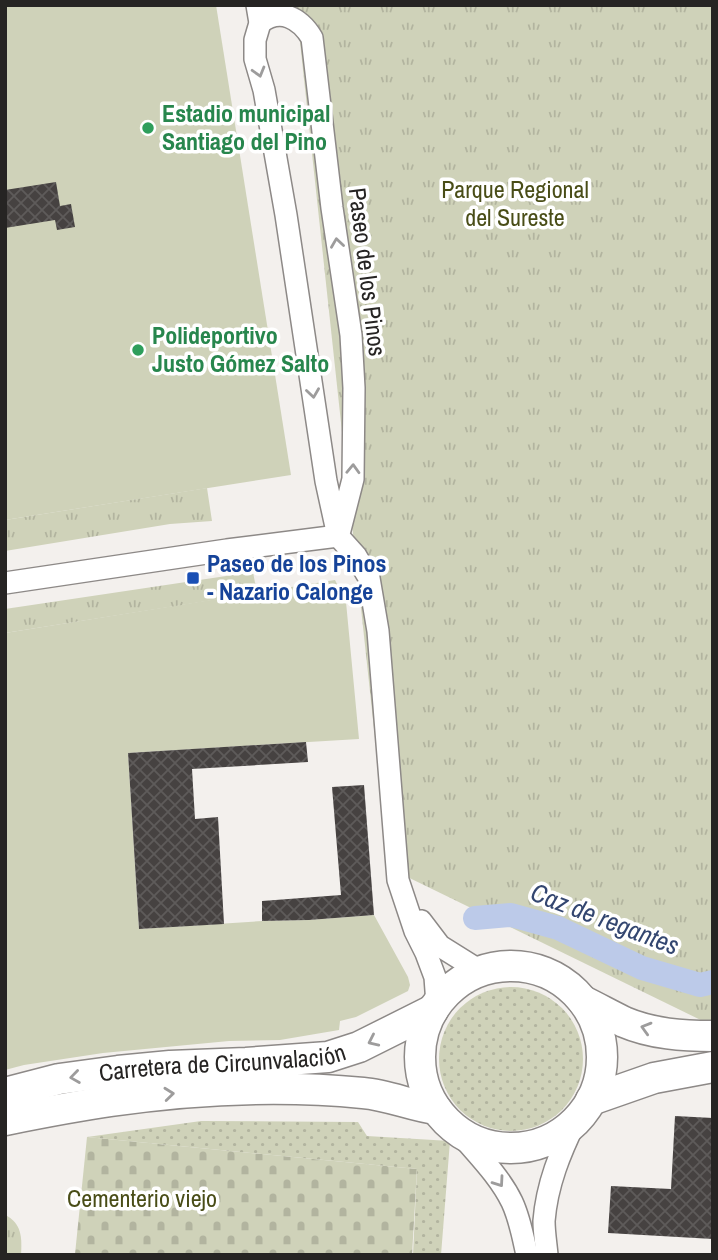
<svg xmlns="http://www.w3.org/2000/svg" width="718" height="1260" viewBox="0 0 718 1260" font-family="'Archivo Narrow',sans-serif">
<style>
.grass{fill:#cfd2b9}
.cemetery{fill:url(#cemetery-stones)}
.park{fill:url(#park-tufts)}
.garden{fill:url(#garden-dots)}
.lines{fill:none;stroke-linecap:round;stroke-linejoin:round}
.canal{stroke:#bccae9;stroke-width:24}
.building{fill:url(#building-cross-hatch)}
.minor-casing{stroke:#8d8987;stroke-width:24}
.secondary-casing{stroke:#8d8987;stroke-width:33}
.minor{stroke:#fff;stroke-width:21}
.secondary{stroke:#fff;stroke-width:30}
.oneway{stroke:#9d9c9c}
.leisure-dot{fill:#2e9e5b;stroke:#fff;stroke-width:2.5}
.transit-dot{fill:#1a4fb4;stroke:#fff;stroke-width:2.5}
.labels{text-anchor:middle;stroke-width:7;stroke-linejoin:round;paint-order:stroke}
.leisure-label{font-size:24px;font-weight:bold;fill:#27864d;stroke:#fff;text-anchor:start}
.park-label{font-size:24px;fill:#494d17;stroke:#fff}
.street-label{font-size:24px;fill:#262423;stroke:#fff}
.transit-label{font-size:24px;font-weight:bold;fill:#164399;stroke:#fff;text-anchor:start}
.water-label{font-size:26px;font-style:italic;fill:#334670;stroke:#fff}
</style>
<defs>
<pattern id="cemetery-stones" width="16" height="16" patternUnits="userSpaceOnUse" patternTransform="scale(1.75)"><rect width="16" height="16" fill="#cfd2b9"/><path d="M2 7V4a2 2 0 0 1 4 0v3zM10 15v-3a2 2 0 0 1 4 0v3z" fill="#b2b49f"/></pattern>
<pattern id="park-tufts" width="24" height="20" patternUnits="userSpaceOnUse" patternTransform="scale(1.75)"><rect width="24" height="20" fill="#cfd2b9"/><path d="M3 7l-1-3M5 7V3M7 7l1-3M15 17l-1-3M17 17v-4M19 17l1-3" fill="none" stroke="#b2b49f"/></pattern>
<pattern id="garden-dots" width="8" height="8" patternUnits="userSpaceOnUse" patternTransform="scale(1.75)"><rect width="8" height="8" fill="#cfd2b9"/><path d="M2 2h.1M6 6h.1" fill="none" stroke="#b2b49f" stroke-width="1.8" stroke-linecap="round"/></pattern>
<pattern id="building-cross-hatch" width="8" height="8" patternUnits="userSpaceOnUse" patternTransform="scale(1.75)"><rect width="8" height="8" fill="#464241"/><path d="M0 0l8 8M0 8l8-8" fill="none" stroke="#5e5b5a"/></pattern>
</defs>
<rect width="100%" height="100%" fill="#f3f0ed"/>
<g class="grass">
<polygon points="5,5 216,5 291,475 5,520"/>
<polygon points="335,580 346,602 359,739 128,753 139,929 262,921 309,920 374,915 408,977 410,985 408,991 356,1017 340,1021 339,1030 280,1040 229,1041 103,1053 24,1065 5,1070 5,633"/>
</g>
<polygon class="cemetery" points="87,1137 417,1169 412,1255 75,1254"/>
<g class="park">
<polygon points="296,5 713,5 713,1026 389,868"/>
<polygon points="207,488 212,521 170,524 5,551 5,520"/>
<polygon points="253,572 257,593 5,633 5,609"/>
<path d="M 5,1215 C 22,1223 22,1238 21,1255 L 5,1255 Z"/>
</g>
<g class="garden">
<circle cx="511" cy="1059" r="72"/>
<polygon points="201,1121 358,1122 367,1136 450,1141 441,1255 413,1255 417,1169 87,1137"/>
</g>
<g class="lines">
<polyline class="canal" points="475,918 511,915 558,928 642,968 700,985 713,982"/>
</g>
<g class="building">
<polygon points="56,182 60,206 71,204 75,227 57,230 55,220 5,228 5,190"/>
<polygon points="306,742 308,762 192,769 195,819 218,817 224,924 139,929 128,753"/>
<polygon points="364,785 374,915 309,920 262,921 262,901 341,895 332,787"/>
<polygon points="675,1116 713,1118 713,1239 608,1233 611,1186 671,1189"/>
</g>
<g class="lines">
<defs>
<g id="minor">
<polyline points="257,5 260,23 255,40 255,59 264,90 286,215 326,481 338,536 356,556 369,578 378,631 398,880 415,931 426,953 435,977 437,1004"/>
<path d="M 260,23 C 280,7 300,18 312,38 L 332,208 L 351,335 L 354,388 L 353,479 L 340,530"/>
<polyline points="5,583 227,550 338,536"/>
<polyline points="421,921 440,946 480,971"/>
<path d="M 456,1129 C 475,1152 499,1175 512,1202 C 520,1219 523,1237 527,1255"/>
<path d="M 547,1255 C 546,1244 544,1232 544,1221 C 547,1184 560,1153 576,1120"/>
</g>
<g id="secondary">
<circle cx="511" cy="1057" r="91"/>
<path d="M 583,1001 C 597,1008 610,1015 624,1022 C 652,1034 683,1036 713,1036"/>
<path id="s1" d="M 5,1093 L 59,1079 L 118,1071 L 170,1066 L 246,1063 L 328,1057 L 359,1047 L 433,1010"/>
<polyline points="591,1100 654,1078 713,1067"/>
<path d="M 5,1120 C 40,1113 76,1106 111,1101 C 194,1089 280,1085 363,1093 C 388,1095 412,1106 436,1109"/>
</g>
</defs>
<use href="#minor" class="minor-casing"/>
<use href="#secondary" class="secondary-casing"/>
<use href="#minor" class="minor"/>
<use href="#secondary" class="secondary"/>
</g>
<defs><path id="oneway-chevron" d="M-2-3.5L2.5 0L-2 3.5" fill="none" stroke-width="1.6" stroke-linecap="round" stroke-linejoin="round" transform="scale(1.75)"/></defs>
<g class="oneway">
<use href="#oneway-chevron" transform="translate(259 72) rotate(74)"/>
<use href="#oneway-chevron" transform="translate(337 243) rotate(-98)"/>
<use href="#oneway-chevron" transform="translate(313 393) rotate(82)"/>
<use href="#oneway-chevron" transform="translate(353 469) rotate(-88)"/>
<use href="#oneway-chevron" transform="translate(646 1028) rotate(-164)"/>
<use href="#oneway-chevron" transform="translate(373 1041) rotate(155)"/>
<use href="#oneway-chevron" transform="translate(75 1077) rotate(172)"/>
<use href="#oneway-chevron" transform="translate(169 1094) rotate(-6)"/>
<use href="#oneway-chevron" transform="translate(499 1182) rotate(55)"/>
</g>
<g class="leisure-dot">
<circle cx="148" cy="128" r="7"/>
<circle cx="138" cy="350" r="7"/>
</g>
<rect class="transit-dot" x="186" y="571" width="14" height="14" rx="3.5"/>
<g class="labels">
<g class="leisure-label">
<text x="162" y="122">Estadio municipal<tspan x="162" dy="28">Santiago del Pino</tspan></text>
<text x="152" y="344">Polideportivo<tspan x="152" dy="28">Justo Gómez Salto</tspan></text>
</g>
<g class="park-label">
<text x="515" y="198">Parque Regional<tspan x="515" dy="28">del Sureste</tspan></text>
<text x="142" y="1207">Cementerio viejo</text>
</g>
<g class="street-label">
<text transform="translate(367 272) rotate(83)" y="8">Paseo de los Pinos</text>
<text dy="8" stroke="none"><textPath href="#s1" startOffset="220">Carretera de Circunvalación</textPath></text>
</g>
<g class="transit-label">
<text x="207" y="572">Paseo de los Pinos<tspan x="207" dy="28">- Nazario Calonge</tspan></text>
</g>
<g class="water-label">
<text transform="translate(605 919) rotate(21)" y="9">Caz de regantes</text>
</g>
</g>
<rect width="718" height="1260" fill="none" stroke="#262423" stroke-width="14"/>
</svg>
